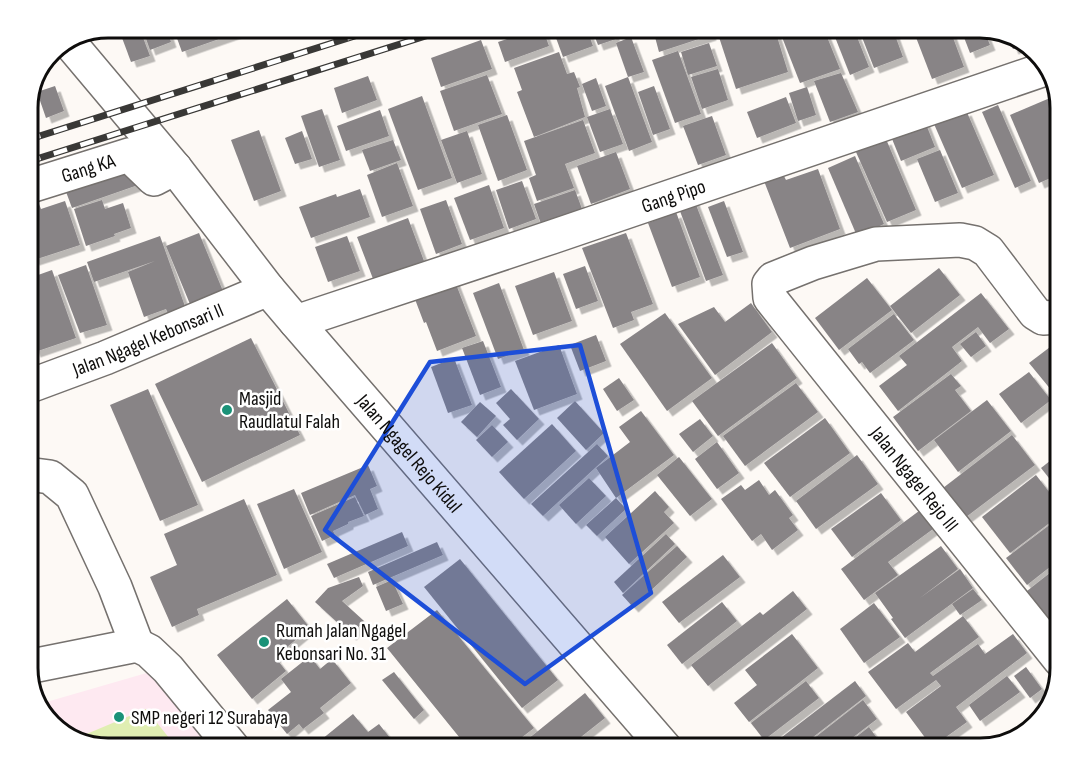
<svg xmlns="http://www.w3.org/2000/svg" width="1087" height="775" viewBox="0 0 1087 775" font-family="'Sofia Sans Condensed',sans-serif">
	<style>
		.education { fill: #fee9f1 }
		.green { fill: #e0eeb2 }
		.building { fill: #888486; filter: url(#shadow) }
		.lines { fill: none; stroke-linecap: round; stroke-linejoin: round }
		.minor-casing { stroke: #75716e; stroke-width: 36 }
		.major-casing { stroke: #75716e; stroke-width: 36 }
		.minor { stroke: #fff; stroke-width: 33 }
		.major { stroke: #fff; stroke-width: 33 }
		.rail-casing { stroke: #393836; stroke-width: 7 }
		.rail { stroke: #fff; stroke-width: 4.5; stroke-dasharray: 14; stroke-linecap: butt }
		.marked { fill: #1d4ed8; fill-opacity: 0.2; stroke: #1d4ed8; stroke-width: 4.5; stroke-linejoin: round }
		.poi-dot { fill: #1a9278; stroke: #fff; stroke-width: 2 }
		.labels { text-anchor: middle; stroke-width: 5; stroke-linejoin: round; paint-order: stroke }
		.street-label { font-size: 20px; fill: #0e0d0c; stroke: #fff }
		.poi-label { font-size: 20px; fill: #0e0d0c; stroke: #fff; text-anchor: start }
		.rim { fill: none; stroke: #0e0d0c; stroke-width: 3 }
	</style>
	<defs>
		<filter id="shadow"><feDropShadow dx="5.5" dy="5.5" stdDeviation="0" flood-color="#0004"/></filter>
	</defs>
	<rect width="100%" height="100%" fill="#fdf9f5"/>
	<path class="education" d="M150 672 212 748H107L59 732 43 703Z"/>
	<path class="green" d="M146 709 177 748H107L77 738Z"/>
	<g class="building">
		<path d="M118 27H139L150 56 131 62Z"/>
		<path d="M142 27H166L171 42 150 50Z"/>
		<path d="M183 27H236L239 32 182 52 174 30Z"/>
		<path d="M542 27 549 46 505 62 498 42Z"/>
		<path d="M552 27H586L593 46 563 57Z"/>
		<path d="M591 27H611L616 39 598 45Z"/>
		<path d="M688 27H709L711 35 659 52 655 37Z"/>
		<path d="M731 27H774L788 72 736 89 717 31Z"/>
		<path d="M778 27H823L840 69 800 83Z"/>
		<path d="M831 27H853L869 67 850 75Z"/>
		<path d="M858 27H892L903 57 874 68Z"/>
		<path d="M912 27H949L964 67 932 79Z"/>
		<path d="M960 27 983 28 990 45 970 53Z"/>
		<path d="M631 37 644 72 628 77 616 43Z"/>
		<path d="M1008 37 1023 42 1028 43 1013 49Z"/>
		<path d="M481 40 492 69 441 87 431 58Z"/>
		<path d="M709 43 717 66 688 75 681 52Z"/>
		<path d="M678 51 701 114 675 123 652 60Z"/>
		<path d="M559 52 567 74 574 72 580 87 577 88 585 117 534 137 517 92 522 90 514 68Z"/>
		<path d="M718 69 728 100 702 109 691 77Z"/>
		<path d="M841 73 858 112 830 122 814 81Z"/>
		<path d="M487 75 502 114 454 131 440 91Z"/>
		<path d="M368 76 377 100 342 113 334 88Z"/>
		<path d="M628 77 652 142 629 151 605 86Z"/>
		<path d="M596 78 606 106 592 111 582 84Z"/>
		<path d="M55 86 64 111 46 118 37 92Z"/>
		<path d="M654 86 670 129 653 135 638 92Z"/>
		<path d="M807 87 816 115 798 121 789 93Z"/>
		<path d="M1057 95 1060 107V174L1039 183 1010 115Z"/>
		<path d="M422 96 452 178 418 190 388 109Z"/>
		<path d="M786 97 796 123 757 138 747 112Z"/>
		<path d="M998 105 1031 181 1015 188 982 112Z"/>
		<path d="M322 109 340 160 319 167 301 116Z"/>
		<path d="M610 109 623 144 600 152 587 117Z"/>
		<path d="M380 110 389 136 346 151 337 126Z"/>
		<path d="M966 110 994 175 962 188 934 124Z"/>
		<path d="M507 115 527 170 498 181 478 125Z"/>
		<path d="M712 116 726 155 698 165 683 126Z"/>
		<path d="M924 119 935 147 901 161 890 134Z"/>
		<path d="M583 120 595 153 565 164 574 188 537 201 529 178 536 175 524 141Z"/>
		<path d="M259 130 281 191 254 201 231 140Z"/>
		<path d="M302 131 312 159 295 164 285 138Z"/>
		<path d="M467 131 482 174 457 183 441 140Z"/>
		<path d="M886 139 916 210 887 222 856 152Z"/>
		<path d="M393 140 401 160 370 171 362 150Z"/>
		<path d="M940 150 958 193 935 202 917 159Z"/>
		<path d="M616 152 630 189 591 204 577 166Z"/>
		<path d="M855 156 884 224 857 236 828 168Z"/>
		<path d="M397 163 413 206 382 217 367 175Z"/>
		<path d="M131 167 138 185 72 208 65 189Z"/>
		<path d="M818 169 840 229 790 248 764 181 783 174 786 180Z"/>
		<path d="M522 181 536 219 509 229 496 190Z"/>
		<path d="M489 185 504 228 470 240 454 198Z"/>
		<path d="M360 189 370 217 311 238 299 207 336 194 337 197Z"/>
		<path d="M575 190 582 209 541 224 534 204Z"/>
		<path d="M693 197 723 275 706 281 677 203Z"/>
		<path d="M102 200 105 209 123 203 131 228 114 234 115 236 86 246 74 209Z"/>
		<path d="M446 200 462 244 436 254 420 209Z"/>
		<path d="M65 201 80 245 34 260 27 242V208L39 204 41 209Z"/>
		<path d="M724 201 743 252 727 257 708 207Z"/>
		<path d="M676 212 700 277 672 287 648 223Z"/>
		<path d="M408 218 424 261 387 274 389 279 375 284 357 237Z"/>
		<path d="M199 233 225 296 192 309 166 246Z"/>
		<path d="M626 233 653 304 631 312 634 320 613 328 582 248Z"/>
		<path d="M160 236 187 312 170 318 166 309 144 317 128 272 155 261 94 282 87 262Z"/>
		<path d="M347 236 360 271 328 282 315 247Z"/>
		<path d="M86 265 107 325 80 333 58 275Z"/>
		<path d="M585 266 598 301 576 309 563 274Z"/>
		<path d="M939 268 960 295 911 333 890 306Z"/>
		<path d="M52 270 76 338 35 352 27 329V279Z"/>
		<path d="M554 272 572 321 533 335 515 286Z"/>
		<path d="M867 278 892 310 839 350 815 318Z"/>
		<path d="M454 279 476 336 437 351 426 322 424 323 413 294Z"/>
		<path d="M499 283 524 350 498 359 473 293Z"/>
		<path d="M981 293 1009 329 990 343 978 327 952 347 962 361 898 411 879 386 907 365 899 356Z"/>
		<path d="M751 303 772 332 715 375 678 324 714 307 725 322Z"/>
		<path d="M665 313 712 378 667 411 620 344Z"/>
		<path d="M894 314 914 340 870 373 862 362 859 364 848 349Z"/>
		<path d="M976 332 986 346 971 357 960 344Z"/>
		<path d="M596 335 606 361 580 371 570 345Z"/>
		<path d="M251 338 300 435 202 482 155 384Z"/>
		<path d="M483 341 501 387 480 395 462 348Z"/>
		<path d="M1058 341 1060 343V385L1052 391 1029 363Z"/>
		<path d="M772 343 797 378 718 436 692 401Z"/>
		<path d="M559 345 577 394 534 410 515 361Z"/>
		<path d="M454 358 472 405 448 413 431 367Z"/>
		<path d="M1029 372 1051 400 1021 423 999 394Z"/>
		<path d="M951 374 961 386 955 390 971 411 918 451 893 417Z"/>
		<path d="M619 378 634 400 617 411 603 389Z"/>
		<path d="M796 383 818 412 745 466 723 436Z"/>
		<path d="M148 389 198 505 160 521 110 405Z"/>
		<path d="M511 389 539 419 517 440 503 425 510 419 496 403Z"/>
		<path d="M987 400 1011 431 958 472 934 440Z"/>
		<path d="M575 401 604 433 586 450 557 418Z"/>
		<path d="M480 402 496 416 477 437 461 422Z"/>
		<path d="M641 411 674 455 616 498 596 468 630 442 619 427Z"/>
		<path d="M825 418 850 453 790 497 764 463Z"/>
		<path d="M700 419 713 436 693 452 679 434Z"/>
		<path d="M552 424 576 451 524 499 499 472Z"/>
		<path d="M492 425 508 442 492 457 476 440Z"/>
		<path d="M1012 435 1035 465 966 517 943 488Z"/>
		<path d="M717 442 739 473 717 489 695 459Z"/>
		<path d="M597 444 608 456 543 516 531 504Z"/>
		<path d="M1060 453V492L1041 468Z"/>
		<path d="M857 455 878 484 816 529 796 501Z"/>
		<path d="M679 457 712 499 690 516 657 475Z"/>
		<path d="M368 465 377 486 370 489 378 509 365 515 355 495 310 515 301 493Z"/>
		<path d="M1036 475 1060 506V515L1010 553 982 517Z"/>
		<path d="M589 478 606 496 576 524 559 505Z"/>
		<path d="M759 480 769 495 775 490 793 515 789 518 798 530 772 550 761 534 752 541 721 499 741 485 745 490Z"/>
		<path d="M294 489 322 552 284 569 257 504Z"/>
		<path d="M655 491 669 507 664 512 674 523 629 564 605 537Z"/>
		<path d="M881 493 901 520 852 557 831 529Z"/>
		<path d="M355 497 364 516 348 522V524L333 531 335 535 322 541 311 516Z"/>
		<path d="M616 498 626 509 597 536 586 525Z"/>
		<path d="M244 499 277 575 197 609 199 615 172 627 150 577 177 565 164 534Z"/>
		<path d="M919 511 933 529 888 562 898 575 864 600 841 569Z"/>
		<path d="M1060 517V559L1027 585 1006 558Z"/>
		<path d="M402 532 408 546 334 578 327 564Z"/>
		<path d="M666 534 675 544 623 593 614 582Z"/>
		<path d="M437 542 443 555 373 585 368 572Z"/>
		<path d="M677 546 687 557 633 607 622 595Z"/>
		<path d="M941 546 958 569 920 598 960 569 973 588 905 638 891 619 893 618 875 593Z"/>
		<path d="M723 555 740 577 679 623 662 602Z"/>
		<path d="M460 559 558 680 522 708 424 587Z"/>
		<path d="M1060 565V622L1054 626 1027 591Z"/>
		<path d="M359 577 363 586 342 601 364 621 351 635 315 602 328 588Z"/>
		<path d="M392 580 403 604 386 611 376 587Z"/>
		<path d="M973 589 982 600 960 615 952 604Z"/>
		<path d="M793 591 807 609 708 686 691 665 760 612 763 615Z"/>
		<path d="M287 599 310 628 275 657 286 671 252 699 217 655Z"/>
		<path d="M722 602 737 621 682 664 667 645Z"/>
		<path d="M874 603 900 637 864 663 840 629Z"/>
		<path d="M437 610 534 728 521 738 523 740 512 748H468L387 648Z"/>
		<path d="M963 616 979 637 930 673 933 676 978 644 985 654 1013 634 1027 653 956 707 967 722 932 747 906 712 941 686 936 680 896 709 868 672 908 643 915 652Z"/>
		<path d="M792 634 818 668 749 722 734 703 757 685 745 670Z"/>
		<path d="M310 656 320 669 332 659 351 683 320 708 324 713 303 729 299 724 287 734 268 710 291 692 281 679Z"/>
		<path d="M1026 667 1042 689 1030 698 1014 676Z"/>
		<path d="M394 672 424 710 414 719 382 680Z"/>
		<path d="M1007 676 1020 692 980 721 969 705Z"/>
		<path d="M806 681 819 698 764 740 751 723Z"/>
		<path d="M855 681 866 696 799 748H791L782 737Z"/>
		<path d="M585 693 605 718 567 748H517Z"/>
		<path d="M1050 699 1044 716 1042 717 1036 709Z"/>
		<path d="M863 700 877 719 839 748H812L808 743Z"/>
		<path d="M353 714 368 732 379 724 398 748H311Z"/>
		<path d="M869 727 884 748H842Z"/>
	</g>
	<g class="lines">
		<defs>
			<g id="minor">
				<path id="s1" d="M27 187 129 155 154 179 175 168"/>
				<path id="s2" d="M1060 317 1043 318 1035 313 988 251 975 243 960 240 876 244 813 263 773 279 769 284 770 298 1060 660"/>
				<path id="s3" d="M296 322 552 237 1048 68"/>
				<path id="s4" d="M27 387 105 358 268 289"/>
				<path d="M27 474 50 477 72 495 115 587 137 645"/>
				<path d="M27 667 137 645 149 651 168 669 233 748"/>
			</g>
			<g id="major">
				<path id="s5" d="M69 42 175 168 268 289 296 322 665 748"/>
			</g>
		</defs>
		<use href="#minor" class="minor-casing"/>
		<use href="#major" class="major-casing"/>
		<use href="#minor" class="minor"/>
		<use href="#major" class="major"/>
		<defs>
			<g id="rail">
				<path d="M27 140 383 27"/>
				<path d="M27 162 454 27"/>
			</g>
		</defs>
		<use href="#rail" class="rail-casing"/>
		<use href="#rail" class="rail"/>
	</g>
	<path class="marked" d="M580 345 651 593 525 684 325 530 430 362Z"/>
	<g class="poi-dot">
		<circle cx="227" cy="410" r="6"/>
		<circle cx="264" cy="642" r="6"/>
		<circle cx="119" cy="717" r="6"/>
	</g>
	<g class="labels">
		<g class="street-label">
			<text dy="7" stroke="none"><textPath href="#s1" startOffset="64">Gang KA</textPath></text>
			<text dy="7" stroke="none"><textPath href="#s3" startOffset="398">Gang Pipo</textPath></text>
			<text dy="7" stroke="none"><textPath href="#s4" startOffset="130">Jalan Ngagel Kebonsari II</textPath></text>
			<text dy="7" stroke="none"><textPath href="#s5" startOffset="534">Jalan Ngagel Rejo Kidul</textPath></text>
			<text dy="7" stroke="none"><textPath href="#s2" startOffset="580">Jalan Ngagel Rejo III</textPath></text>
		</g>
		<g class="poi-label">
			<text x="239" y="405">Masjid<tspan x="239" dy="23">Raudlatul Falah</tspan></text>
			<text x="276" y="637">Rumah Jalan Ngagel<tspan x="276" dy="23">Kebonsari No. 31</tspan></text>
			<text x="131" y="724">SMP negeri 12 Surabaya</text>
		</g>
	</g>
	<path d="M0 0H1087V775H0ZM108 38H980A70 70 0 0 1 1050 108V668A70 70 0 0 1 980 738H108A70 70 0 0 1 38 668V108A70 70 0 0 1 108 38Z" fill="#fff" fill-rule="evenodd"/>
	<path class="rim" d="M108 38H980A70 70 0 0 1 1050 108V668A70 70 0 0 1 980 738H108A70 70 0 0 1 38 668V108A70 70 0 0 1 108 38Z"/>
</svg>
